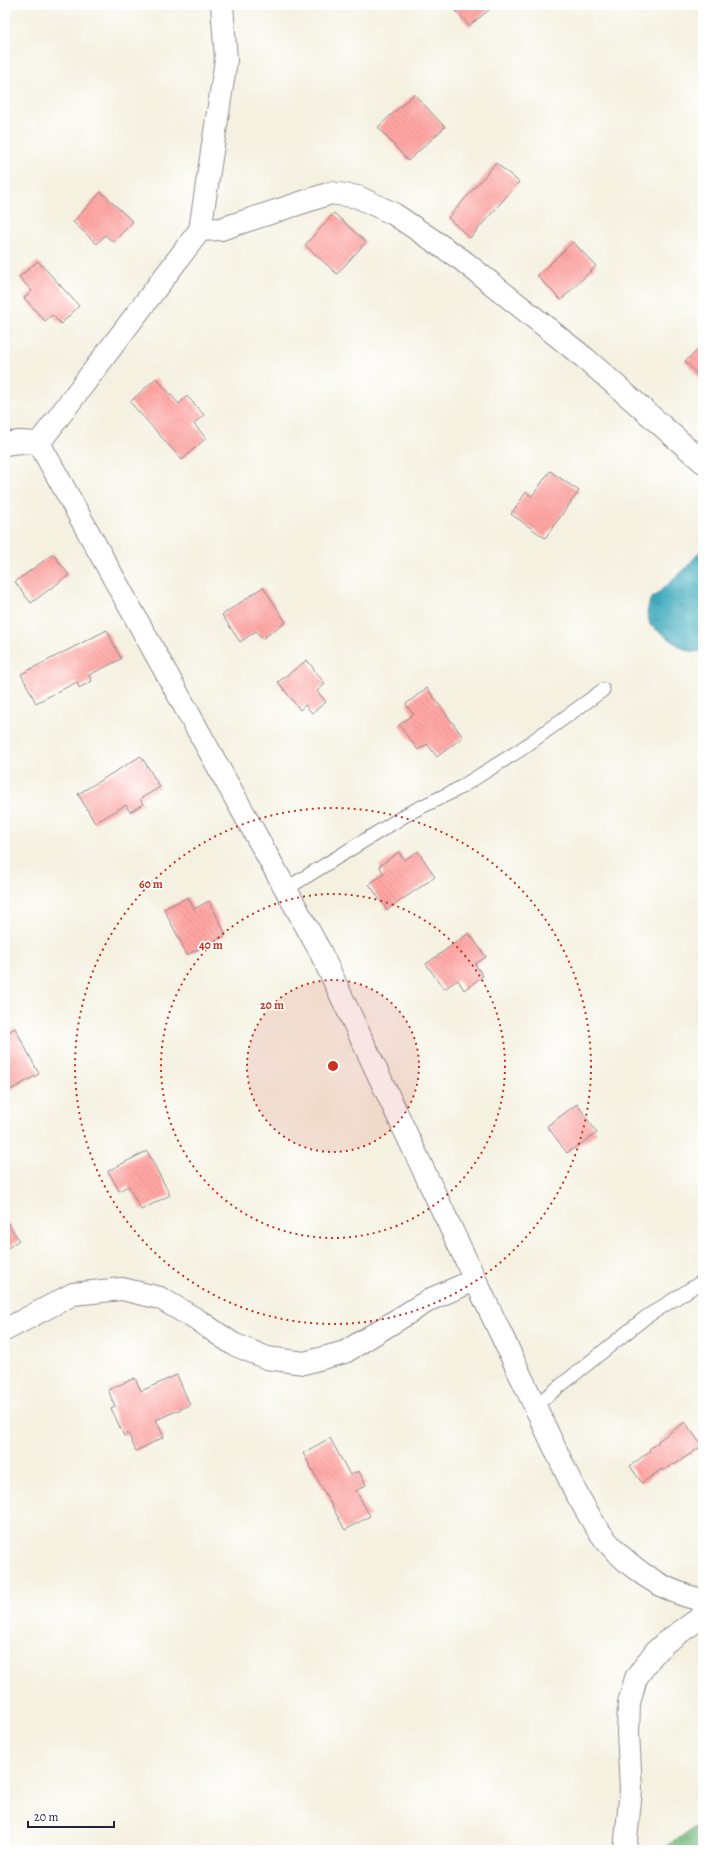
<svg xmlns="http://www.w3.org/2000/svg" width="708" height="1855" viewBox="0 0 708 1855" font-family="Alegreya,serif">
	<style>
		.forest { fill: url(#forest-crowns); stroke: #4c6e5c }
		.water { fill: url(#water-ripples); stroke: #2e667b }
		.building { fill: url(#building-back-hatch) }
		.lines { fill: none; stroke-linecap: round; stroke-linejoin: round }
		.lane-casing { stroke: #8c8a8e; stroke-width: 15 }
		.street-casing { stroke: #8c8a8e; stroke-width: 24 }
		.lane { stroke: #fff; stroke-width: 13 }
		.street { stroke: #fff; stroke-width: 22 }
		.ring { fill: none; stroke: #c8321e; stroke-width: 2; stroke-dasharray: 2 4 }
		.centre { fill: #c8321e; stroke: #fff; stroke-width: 2 }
		.ring-label { font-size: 12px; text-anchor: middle; font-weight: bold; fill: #c8321e; stroke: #fff; stroke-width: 3.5; stroke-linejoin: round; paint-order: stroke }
	</style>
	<defs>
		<pattern id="forest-crowns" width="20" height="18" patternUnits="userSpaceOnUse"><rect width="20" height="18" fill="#75ba7e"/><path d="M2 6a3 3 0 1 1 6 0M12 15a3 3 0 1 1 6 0" fill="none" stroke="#609768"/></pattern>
		<pattern id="water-ripples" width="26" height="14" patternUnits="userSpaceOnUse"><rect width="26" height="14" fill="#3ba9bb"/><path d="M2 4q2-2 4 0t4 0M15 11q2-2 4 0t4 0" fill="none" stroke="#318999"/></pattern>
		<pattern id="building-back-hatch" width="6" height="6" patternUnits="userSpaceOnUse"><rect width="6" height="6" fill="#ffa5a2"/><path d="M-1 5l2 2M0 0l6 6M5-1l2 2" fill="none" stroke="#da8e8c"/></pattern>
	</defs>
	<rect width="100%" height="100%" fill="#fff"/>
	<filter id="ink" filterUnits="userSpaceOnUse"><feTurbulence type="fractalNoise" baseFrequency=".025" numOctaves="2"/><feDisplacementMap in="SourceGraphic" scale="8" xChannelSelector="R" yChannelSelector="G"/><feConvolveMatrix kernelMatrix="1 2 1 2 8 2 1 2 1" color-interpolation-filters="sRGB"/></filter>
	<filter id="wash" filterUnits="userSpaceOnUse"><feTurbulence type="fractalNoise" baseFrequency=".012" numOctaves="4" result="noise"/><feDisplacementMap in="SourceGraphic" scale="16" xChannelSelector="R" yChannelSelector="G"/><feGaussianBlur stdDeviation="0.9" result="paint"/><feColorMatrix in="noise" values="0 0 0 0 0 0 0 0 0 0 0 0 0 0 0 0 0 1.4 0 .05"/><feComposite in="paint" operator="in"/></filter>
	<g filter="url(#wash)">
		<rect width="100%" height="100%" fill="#f5f1e1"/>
		<path class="forest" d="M703 1822V1850H660Z"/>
		<path class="water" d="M703 548V651L693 652 682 648 650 625 647 613 650 600 684 570Z"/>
		<g id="blocks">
			<g class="building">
				<path d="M451 5H495L469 26Z"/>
				<path d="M414 94 445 127 408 161 378 127Z"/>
				<path d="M496 163 519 182 470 238 448 218Z"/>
				<path d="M101 192 133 222 113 242 105 235 97 244 73 222Z"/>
				<path d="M334 213 366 242 337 274 305 245Z"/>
				<path d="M573 242 596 266 561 300 537 276Z"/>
				<path d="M38 261 79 306 61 324 52 315 45 321 24 298 32 291 19 277Z"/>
				<path d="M703 346V382L685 361Z"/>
				<path d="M156 378 179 404 187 396 204 415 194 424 206 438 182 460 130 402Z"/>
				<path d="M550 471 579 491 545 538 511 514 526 492 532 496Z"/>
				<path d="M53 554 69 575 31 603 15 582Z"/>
				<path d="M263 587 286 622 262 639 256 631 240 642 222 615Z"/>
				<path d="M107 630 121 659 89 675 92 681 79 688 77 682 36 703 21 674Z"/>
				<path d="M307 660 325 684 317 691 326 702 312 713 305 705 300 710 278 682Z"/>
				<path d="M427 688 463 737 437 757 427 744 418 750 399 725 413 714 406 704Z"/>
				<path d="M141 756 160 787 140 799 143 804 130 812 126 805 95 823 78 794Z"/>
				<path d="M418 851 435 877 387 910 369 884 384 874 379 866 399 852 404 860Z"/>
				<path d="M188 897 194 909 209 901 226 935 187 955 164 909Z"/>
				<path d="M469 933 486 957 475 964 483 976 464 990 458 980 444 989 426 964Z"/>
				<path d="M15 1028 39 1074 5 1093V1034Z"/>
				<path d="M577 1104 597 1133 567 1153 547 1126Z"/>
				<path d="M147 1151 170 1195 141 1210 128 1186 119 1191 108 1171Z"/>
				<path d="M5 1219 19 1240 5 1250Z"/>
				<path d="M177 1375 190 1405 156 1420 164 1437 136 1451 128 1433 124 1436 111 1408 115 1406 108 1390 135 1378 141 1391Z"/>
				<path d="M685 1422 702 1446 674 1465 673 1464 663 1471 662 1469 642 1483 630 1466 650 1451 649 1449 659 1442 658 1441Z"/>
				<path d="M330 1438 350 1475 359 1471 366 1485 356 1491 370 1516 345 1530 303 1453Z"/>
			</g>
		</g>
	</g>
	<g filter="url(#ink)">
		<use href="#blocks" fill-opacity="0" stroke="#8c8a8e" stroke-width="1"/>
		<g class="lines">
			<defs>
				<g id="lane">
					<path d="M286 889 409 813 458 789 520 750 603 690"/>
					<path d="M535 1406 646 1317 703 1281"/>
				</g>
				<g id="street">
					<path d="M222 5 226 60 200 230 39 443 320 951 576 1493C583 1504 589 1516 596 1527 620 1563 661 1592 703 1600"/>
					<path d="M200 230 221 229 331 193 358 197 394 214 462 260 586 359 703 462"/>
					<path d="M5 444 19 442 39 443"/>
					<path d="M5 1330 73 1294 122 1289 160 1298 199 1321 233 1344 267 1358 304 1363 345 1352 431 1299 475 1280"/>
					<path d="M625 1850 631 1790 628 1732 629 1703 636 1678 655 1652 666 1642 703 1616"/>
				</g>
			</defs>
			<use href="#lane" class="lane-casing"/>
			<use href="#street" class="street-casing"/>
			<use href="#lane" class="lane"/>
			<use href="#street" class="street"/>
		</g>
	</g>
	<circle cx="333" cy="1066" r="86" fill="#c8321e" fill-opacity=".12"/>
	<g class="ring">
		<circle cx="333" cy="1066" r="86"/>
		<circle cx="333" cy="1066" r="172"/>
		<circle cx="333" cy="1066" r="258"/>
	</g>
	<circle cx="333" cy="1066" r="6" class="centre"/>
	<g class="ring-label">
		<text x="151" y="888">60 m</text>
		<text x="211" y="949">40 m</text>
		<text x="272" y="1009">20 m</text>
	</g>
	<rect width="708" height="1855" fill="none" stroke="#fff" stroke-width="20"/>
	<path d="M28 1821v6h86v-6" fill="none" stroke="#22223b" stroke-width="2"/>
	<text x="34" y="1821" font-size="12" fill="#22223b" stroke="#ffffff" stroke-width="3" paint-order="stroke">20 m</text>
</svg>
